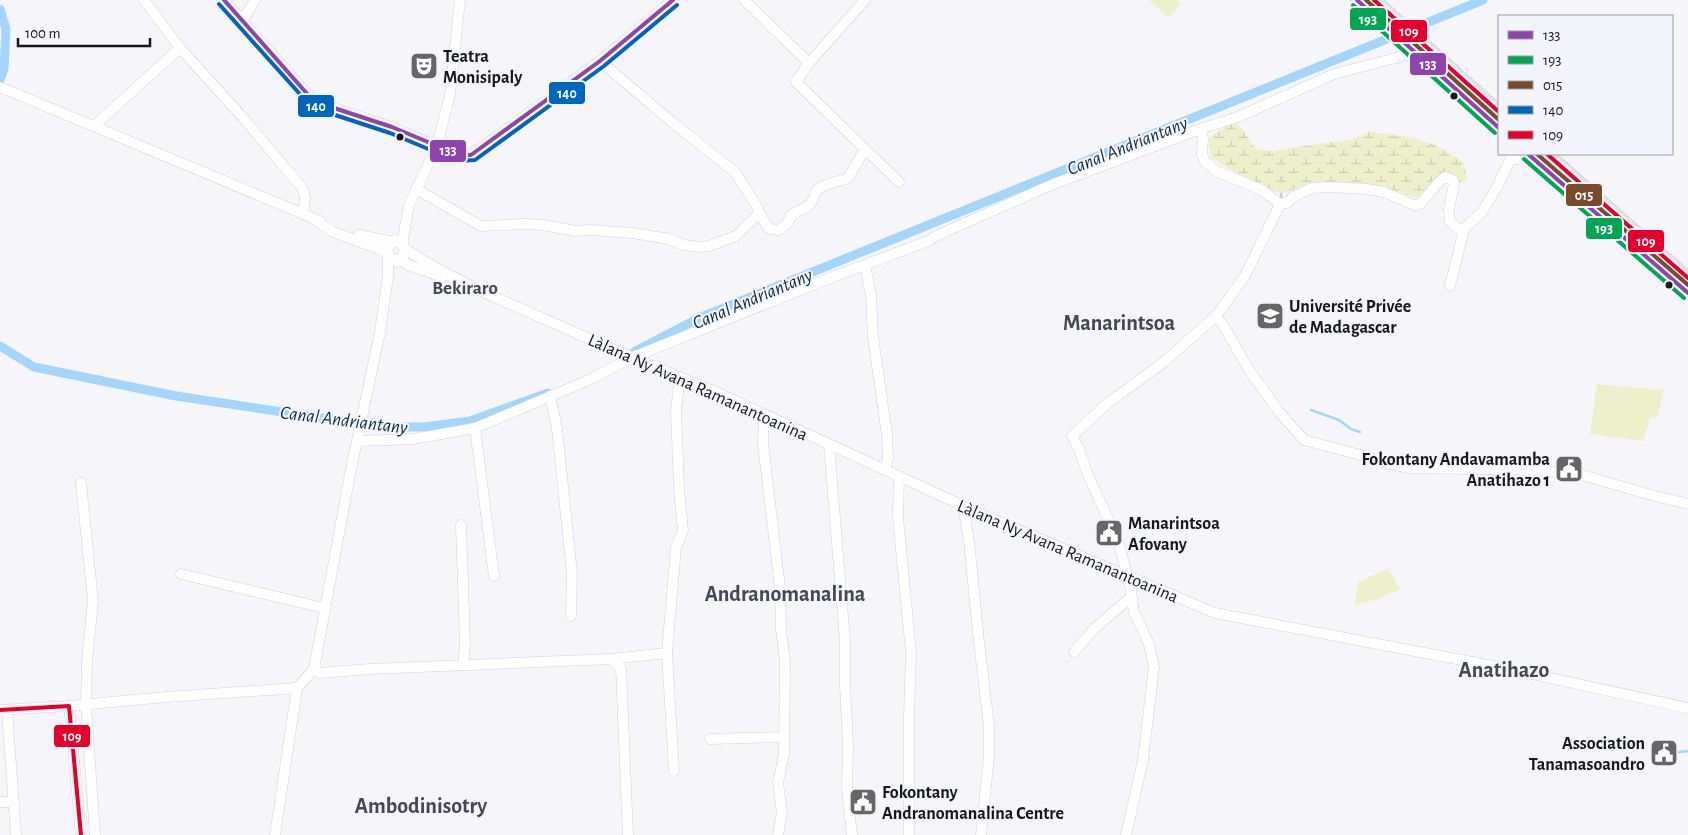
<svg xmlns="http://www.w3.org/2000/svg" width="1688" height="835" viewBox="0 0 1688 835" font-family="'Alegreya Sans',sans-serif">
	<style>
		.wetland { fill: url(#wetland-marsh) }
		.park { fill: #eef0cb }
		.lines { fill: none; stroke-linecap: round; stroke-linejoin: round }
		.stream { stroke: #a3d6fa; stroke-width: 2.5 }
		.canal { stroke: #a3d6fa; stroke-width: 9 }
		.minor-casing { stroke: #d2d2d5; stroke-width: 11 }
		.major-casing { stroke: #d2d2d4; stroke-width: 14 }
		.minor { stroke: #fefefe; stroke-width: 10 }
		.major { stroke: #dde9e7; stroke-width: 12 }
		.bus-1-casing { stroke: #f4f4fc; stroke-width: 8 }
		.bus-2-casing { stroke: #f4f4fc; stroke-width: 8 }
		.bus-3-casing { stroke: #f4f4fc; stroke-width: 8 }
		.bus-4-casing { stroke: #f4f4fc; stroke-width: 8 }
		.bus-5-casing { stroke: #f4f4fc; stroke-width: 8 }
		.bus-1 { stroke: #8e44ad; stroke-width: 4 }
		.bus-2 { stroke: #00a651; stroke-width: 4 }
		.bus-3 { stroke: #7a4b2a; stroke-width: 4 }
		.bus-4 { stroke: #0065bd; stroke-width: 4 }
		.bus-5 { stroke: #e4002b; stroke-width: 4 }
		.bus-dot { fill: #18181b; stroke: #f4f4fc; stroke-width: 2 }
		.labels { text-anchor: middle; stroke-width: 4; stroke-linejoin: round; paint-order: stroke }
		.poi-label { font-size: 18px; font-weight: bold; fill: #18181b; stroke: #f4f4fc; text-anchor: start }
		.street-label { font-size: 18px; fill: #18181b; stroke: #f4f4fc }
		.water-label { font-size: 19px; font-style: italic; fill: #0c2c40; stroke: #f4f4fc }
		.neighbourhood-label { font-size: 19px; font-weight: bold; fill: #47474e; stroke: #f4f4fc }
		.district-label { font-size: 22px; font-weight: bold; fill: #47474e; stroke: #f4f4fc }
		.line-badge { stroke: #f4f4fc; stroke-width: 2 }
		.badge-label { font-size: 14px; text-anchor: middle; font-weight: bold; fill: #fff }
	</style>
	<defs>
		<pattern id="wetland-marsh" width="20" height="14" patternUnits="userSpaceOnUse" patternTransform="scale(1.25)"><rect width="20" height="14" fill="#eef0cb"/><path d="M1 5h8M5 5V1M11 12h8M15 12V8" fill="none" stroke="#cbcdae"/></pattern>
	</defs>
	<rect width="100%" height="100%" fill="#f6f6fa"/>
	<path class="wetland" d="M1237 123 1256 149 1270 151 1353 139 1370 131 1413 138 1435 145 1464 162 1467 180 1459 183 1447 176 1419 199 1382 186 1327 182 1309 184 1281 194 1234 172 1211 158 1209 138 1228 125Z"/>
	<g class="park">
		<path d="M1149 0H1177L1181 4 1168 18Z"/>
		<path d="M1597 384 1664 390 1658 416 1650 418 1643 441 1590 434Z"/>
		<path d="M1388 569 1400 589 1381 598 1355 605 1358 582Z"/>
	</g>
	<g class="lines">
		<g class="stream">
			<path d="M1281 194 1282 202"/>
			<path d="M1311 410 1339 420 1351 429 1360 432"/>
			<path d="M1663 754 1688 751"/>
		</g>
		<g class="canal">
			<path d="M0 9 6 29 4 69 0 80"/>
			<path d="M0 346 34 367 176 396 383 427H424L470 421 548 393"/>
			<path d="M634 352 699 318 1483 0"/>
		</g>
		<defs>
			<g id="minor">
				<path d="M144 0 180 48"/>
				<path d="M224 0 310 97 331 107 392 127 459 155H471L600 61 673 0"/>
				<path d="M460 0 450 95 437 146 409 205 403 238 404 255 400 260 391 259 387 251C388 245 392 241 399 242L405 249 434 267 481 291 610 348 716 392 981 514 1215 613 1509 669 1688 708"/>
				<path d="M744 0 809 63"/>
				<path d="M865 0 809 63 796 82 899 182"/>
				<path d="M243 20 255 0"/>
				<path d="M0 87 320 221"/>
				<path d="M94 126 180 48 245 120 303 189 305 198 303 214"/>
				<path d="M1200 129 1203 139 1202 154 1205 162 1218 172 1262 190 1280 204"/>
				<path d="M416 189 481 226 525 224 543 225 575 231 591 230 633 233 669 239 684 245 700 247 709 246 736 236 759 213 758 208 735 172 672 122 600 61"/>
				<path d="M1280 204 1287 203 1293 197 1312 188 1329 187 1366 189 1384 192 1414 205 1420 204 1438 183 1445 177 1453 180 1454 183 1449 210 1450 222 1459 229H1464"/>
				<path d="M759 213 769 229 779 230 788 223 791 215C806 206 811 209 816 191L823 186 848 178 865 149"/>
				<path d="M359 235 393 242 395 240"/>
				<path d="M397 262 400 260 408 265 443 277"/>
				<path d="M865 265 871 296 873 337 887 435 888 458 885 470"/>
				<path d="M1450 286 1464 229 1482 212 1497 187 1510 160 1530 156"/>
				<path d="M1215 317 1222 323 1249 370 1280 413 1304 440 1379 460 1390 464 1410 468 1539 470 1582 475 1651 495 1688 504"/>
				<path d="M550 396 557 428 572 574 571 616"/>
				<path d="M764 415 763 443 780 588 781 629 785 662 784 754 778 783 782 812 778 835"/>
				<path d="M475 428 494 576"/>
				<path d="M358 441 413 439 475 428 589 380 633 357 830 278 928 241 938 235 1051 185 1200 129 1238 117 1334 74 1415 53"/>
				<path d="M829 445 845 641V685L848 746 847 789 852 835"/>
				<path d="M899 476 898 518 911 653 909 716V835"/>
				<path d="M81 483 93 601 87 661 86 705 95 835"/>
				<path d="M963 506 969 541 979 642 989 726V756L981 835"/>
				<path d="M461 525 465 645 463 665"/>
				<path d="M181 574 324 608"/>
				<path d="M1074 652 1094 629 1131 597"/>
				<path d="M611 659 667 653"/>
				<path d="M314 669 320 673 370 669 611 659 621 668 628 835"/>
				<path d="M69 706 81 835"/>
				<path d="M0 710 69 706 166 697 297 688"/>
				<path d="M7 710 16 835"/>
				<path d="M710 739 784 737"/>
				<path d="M674 771 667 653 676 547 683 530 679 489 676 410 680 377"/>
				<path d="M0 802H14"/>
				<path d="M275 835 297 688 314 669 350 474 380 332 388 276V254L377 248 333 232 314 219"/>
				<path d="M1126 835 1143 760 1154 667 1149 644 1134 612 1129 578 1127 574 1118 541 1088 475 1079 449 1072 436 1108 403 1164 362 1217 315 1245 276 1280 204"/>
			</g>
			<g id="major">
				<path d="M1357 0 1499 128"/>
				<path d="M1374 0 1499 112"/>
				<path d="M1528 154 1688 293"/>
				<path d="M1547 154 1688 278"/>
			</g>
		</defs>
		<use href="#minor" class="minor-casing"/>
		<use href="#major" class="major-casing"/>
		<use href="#minor" class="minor"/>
		<use href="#major" class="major"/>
		<defs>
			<g id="bus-1">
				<path d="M224 0 310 97 331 107 392 127 459 155H471L600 61 673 0"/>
				<path d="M1357 0 1499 128"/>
				<path d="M1528 154 1688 293"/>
			</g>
			<g id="bus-2">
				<path d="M1353 5 1495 133"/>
				<path d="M1524 159 1684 298"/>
			</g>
			<g id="bus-3">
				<path d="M1366 0 1499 120"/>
				<path d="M1537 154 1688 285"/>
			</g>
			<path id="bus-4" d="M219 4 307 102 329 113 390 133 457 161 475 160 604 66 677 5"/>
			<g id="bus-5">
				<path d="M1374 0 1499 112"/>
				<path d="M1547 154 1688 278"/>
				<path d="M0 710 69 706 81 835"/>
			</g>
		</defs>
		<use href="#bus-1" class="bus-1-casing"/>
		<use href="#bus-2" class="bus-2-casing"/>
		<use href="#bus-3" class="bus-3-casing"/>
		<use href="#bus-4" class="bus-4-casing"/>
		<use href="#bus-5" class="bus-5-casing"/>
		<use href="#bus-1" class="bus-1"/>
		<use href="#bus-2" class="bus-2"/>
		<use href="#bus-3" class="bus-3"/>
		<use href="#bus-4" class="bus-4"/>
		<use href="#bus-5" class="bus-5"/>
	</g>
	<defs>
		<symbol id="theatre-square" viewBox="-11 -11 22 22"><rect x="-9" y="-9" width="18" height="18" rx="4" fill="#666669" stroke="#f4f4fc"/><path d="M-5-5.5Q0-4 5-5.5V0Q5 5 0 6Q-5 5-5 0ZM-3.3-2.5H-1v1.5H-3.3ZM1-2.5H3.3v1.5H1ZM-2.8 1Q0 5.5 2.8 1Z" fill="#fff"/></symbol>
		<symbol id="university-square" viewBox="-11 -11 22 22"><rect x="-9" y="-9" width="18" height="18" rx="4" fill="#666669" stroke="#f4f4fc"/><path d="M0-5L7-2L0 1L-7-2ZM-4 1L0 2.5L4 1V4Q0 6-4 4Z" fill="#fff"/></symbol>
		<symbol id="civic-square" viewBox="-11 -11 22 22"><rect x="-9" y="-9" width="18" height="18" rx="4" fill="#666669" stroke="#f4f4fc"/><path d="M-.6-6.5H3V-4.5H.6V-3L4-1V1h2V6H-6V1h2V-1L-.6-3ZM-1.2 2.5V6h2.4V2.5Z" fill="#fff"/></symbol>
	</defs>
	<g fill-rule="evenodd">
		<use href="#theatre-square" x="408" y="50" width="32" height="32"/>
		<use href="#university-square" x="1254" y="300" width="32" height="32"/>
		<use href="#civic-square" x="1553" y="453" width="32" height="32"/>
		<use href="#civic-square" x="1093" y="517" width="32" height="32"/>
		<use href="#civic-square" x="1648" y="737" width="32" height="32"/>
		<use href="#civic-square" x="847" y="786" width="32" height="32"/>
	</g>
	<g class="bus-dot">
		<circle cx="1454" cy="96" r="4.5"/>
		<circle cx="400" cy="137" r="4.5"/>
		<circle cx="1669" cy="285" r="4.5"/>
	</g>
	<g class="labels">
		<g class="poi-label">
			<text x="443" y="62">Teatra<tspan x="443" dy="21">Monisipaly</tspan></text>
			<text x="1289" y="312">Université Privée<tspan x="1289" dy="21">de Madagascar</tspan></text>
			<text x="1550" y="465" text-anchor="end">Fokontany Andavamamba<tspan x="1550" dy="21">Anatihazo 1</tspan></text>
			<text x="1128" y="529">Manarintsoa<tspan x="1128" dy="21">Afovany</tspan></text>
			<text x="1645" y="749" text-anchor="end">Association<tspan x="1645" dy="21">Tanamasoandro</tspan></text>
			<text x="882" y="798">Fokontany<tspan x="882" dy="21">Andranomanalina Centre</tspan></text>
		</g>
		<g class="street-label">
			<text transform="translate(698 387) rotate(24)" y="6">Làlana Ny Avana Ramanantoanina</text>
			<text transform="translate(1068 551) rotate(23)" y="6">Làlana Ny Avana Ramanantoanina</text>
		</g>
		<g class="water-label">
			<text transform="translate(1127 145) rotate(-22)" y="7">Canal Andriantany</text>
			<text transform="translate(752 298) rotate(-23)" y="7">Canal Andriantany</text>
			<text transform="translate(344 419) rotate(7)" y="7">Canal Andriantany</text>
		</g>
		<g class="neighbourhood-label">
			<text x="465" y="294">Bekiraro</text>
		</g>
		<g class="district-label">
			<text x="1119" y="330">Manarintsoa</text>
			<text x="785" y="601">Andranomanalina</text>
			<text x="1504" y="677">Anatihazo</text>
			<text x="421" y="813">Ambodinisotry</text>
		</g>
	</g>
	<g class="line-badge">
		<rect x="1349" y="7" width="38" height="24" rx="5" fill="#00a651"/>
		<rect x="1390" y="19" width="38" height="24" rx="5" fill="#e4002b"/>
		<rect x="1409" y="52" width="38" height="24" rx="5" fill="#8e44ad"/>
		<rect x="548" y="81" width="38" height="24" rx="5" fill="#0065bd"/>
		<rect x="297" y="94" width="38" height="24" rx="5" fill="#0065bd"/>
		<rect x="429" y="139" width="38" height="24" rx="5" fill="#8e44ad"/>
		<rect x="1565" y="183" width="38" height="24" rx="5" fill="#7a4b2a"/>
		<rect x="1585" y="217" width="38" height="23" rx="5" fill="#00a651"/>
		<rect x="1627" y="229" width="38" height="24" rx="5" fill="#e4002b"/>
		<rect x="53" y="724" width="38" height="24" rx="5" fill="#e4002b"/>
	</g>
	<g class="badge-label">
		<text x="1368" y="24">193</text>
		<text x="1409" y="36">109</text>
		<text x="1428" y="69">133</text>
		<text x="567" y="98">140</text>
		<text x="316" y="111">140</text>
		<text x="448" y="155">133</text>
		<text x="1584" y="200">015</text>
		<text x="1604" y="233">193</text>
		<text x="1646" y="246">109</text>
		<text x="72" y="741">109</text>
	</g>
	<rect x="1498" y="15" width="175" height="140" fill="#f4f4fc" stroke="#9c9ca2"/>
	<rect x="1508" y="31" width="25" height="8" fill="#8e44ad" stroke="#9c9ca2"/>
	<text x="1543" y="40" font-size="15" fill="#18181b">133</text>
	<rect x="1508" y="56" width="25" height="8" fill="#00a651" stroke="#9c9ca2"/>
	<text x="1543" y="65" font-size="15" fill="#18181b">193</text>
	<rect x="1508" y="81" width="25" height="8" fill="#7a4b2a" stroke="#9c9ca2"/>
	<text x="1543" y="90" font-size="15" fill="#18181b">015</text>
	<rect x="1508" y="106" width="25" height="8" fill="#0065bd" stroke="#9c9ca2"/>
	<text x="1543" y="115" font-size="15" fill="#18181b">140</text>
	<rect x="1508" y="131" width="25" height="8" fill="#e4002b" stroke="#9c9ca2"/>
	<text x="1543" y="140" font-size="15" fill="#18181b">109</text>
	<path d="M18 38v8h132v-8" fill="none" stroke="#18181b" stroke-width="2.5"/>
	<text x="25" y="38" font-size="15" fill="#18181b" stroke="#f4f4fc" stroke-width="4" paint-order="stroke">100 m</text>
</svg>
